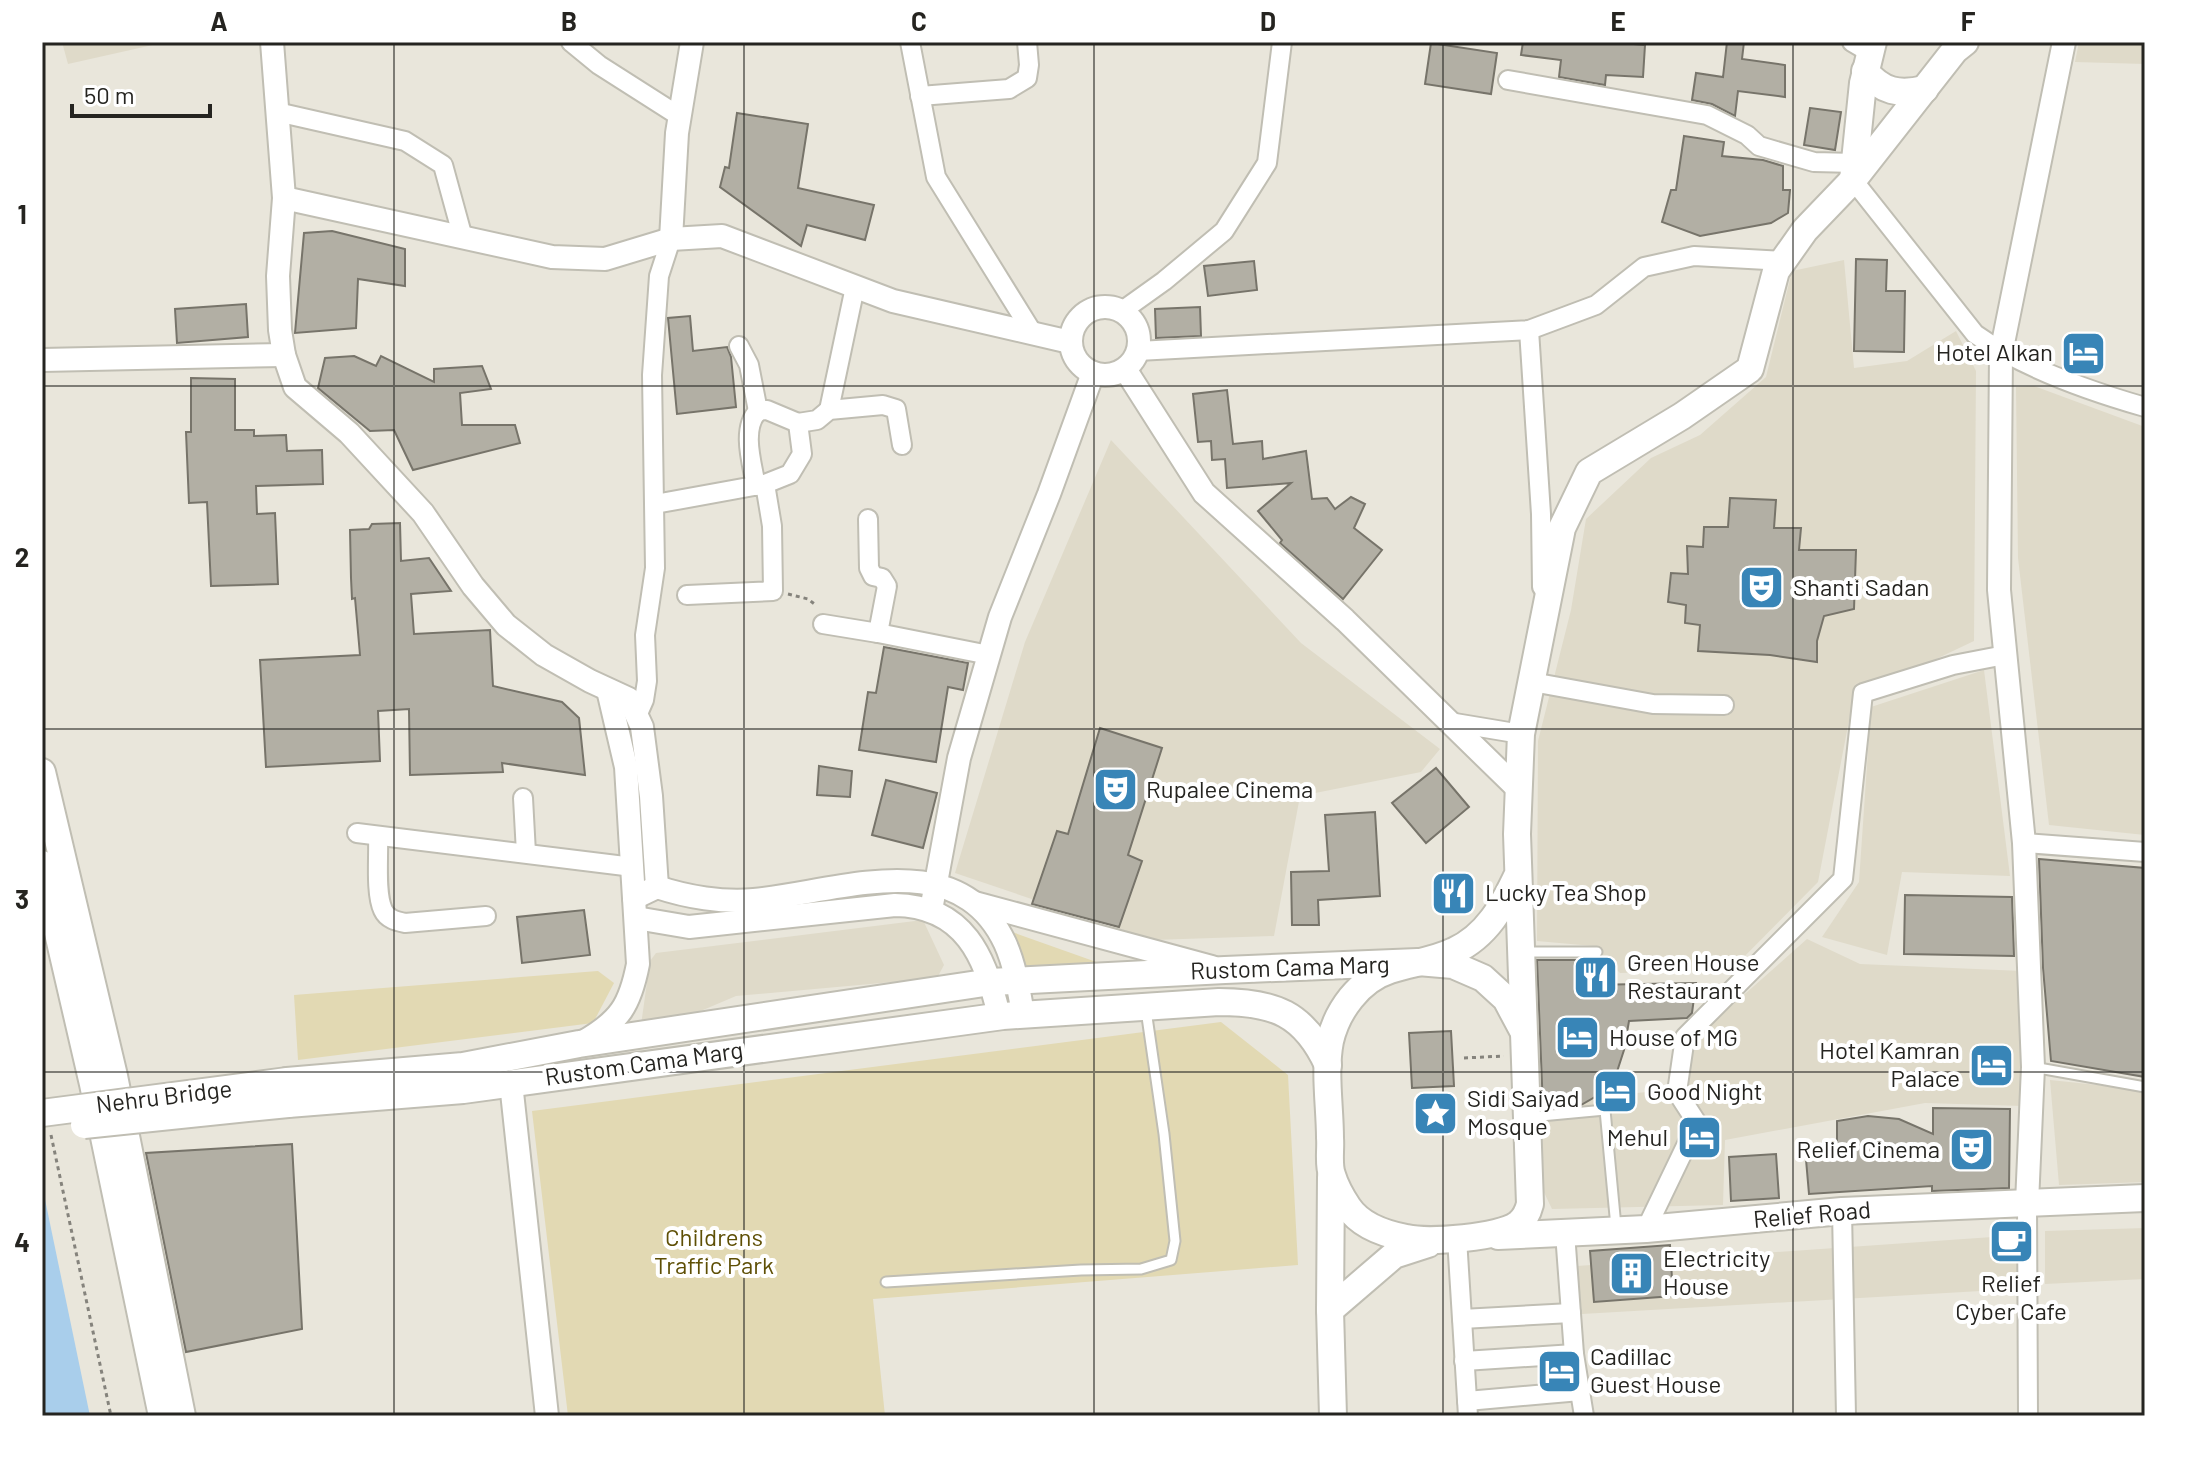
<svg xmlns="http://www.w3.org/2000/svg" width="2187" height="1458" viewBox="0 0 2187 1458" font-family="Barlow,sans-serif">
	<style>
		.built { fill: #dfdac9 }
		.green { fill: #e2d9b3 }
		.water { fill: #a9ceeb }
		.building { fill: #b2afa4; stroke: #77746a; stroke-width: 2 }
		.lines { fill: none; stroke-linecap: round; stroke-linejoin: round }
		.service-casing { stroke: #c0beb3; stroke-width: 13 }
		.minor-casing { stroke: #c0beb3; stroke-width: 22 }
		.tertiary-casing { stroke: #c0beb3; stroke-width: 26 }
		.secondary-casing { stroke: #c0beb3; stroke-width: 30 }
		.path { stroke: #85837c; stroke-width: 3; stroke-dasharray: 4 4; stroke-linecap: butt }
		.service { stroke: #fff; stroke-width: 9 }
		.minor { stroke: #fff; stroke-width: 18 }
		.tertiary { stroke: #fff; stroke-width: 22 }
		.secondary { stroke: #fff; stroke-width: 26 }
		.secondary-bridge-casing { stroke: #c0beb3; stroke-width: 30; stroke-linecap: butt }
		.secondary-bridge { stroke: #fff; stroke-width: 26 }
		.grid { fill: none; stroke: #252420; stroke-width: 2; stroke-opacity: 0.55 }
		.labels { text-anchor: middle; stroke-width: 8; stroke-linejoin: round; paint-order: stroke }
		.poi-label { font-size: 24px; fill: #252420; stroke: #fff; text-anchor: start }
		.street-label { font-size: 24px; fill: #252420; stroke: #fff }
		.park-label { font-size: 24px; fill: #5e4f05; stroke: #fff }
		.neatline { fill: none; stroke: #252420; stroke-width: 3 }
		.grid-label { font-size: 26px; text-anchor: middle; font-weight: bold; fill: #252420 }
	</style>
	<rect width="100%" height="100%" fill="#e9e6db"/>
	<g class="built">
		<path d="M62 42H166L68 64Z"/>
		<path d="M2079 42H2145V64L2075 62Z"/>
		<path d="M1844 260 1854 368 1907 361 1956 331 1976 371 1974 641 1915 669 1856 684 1818 882 1731 970 1620 973 1593 946 1537 941 1538 741 1571 610 1586 519 1651 458 1700 435 1766 377 1792 271Z"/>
		<path d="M2034 386 2145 427V835L2049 825 2018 558 2016 387Z"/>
		<path d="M1111 440 1301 643 1440 749 1421 772 1300 796 1274 936 1153 940 955 873 1025 642Z"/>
		<path d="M1984 670 2010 876 1902 872 1887 955 1822 937 1859 882 1871 707Z"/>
		<path d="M923 920 944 965 937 978 736 996 696 1013 641 1025 650 961 656 953Z"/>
		<path d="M1807 939 1860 964 2022 971 2023 1106 1925 1103 1725 1140 1723 1205 1552 1209 1539 1182 1535 1109 1576 1107 1598 1097 1686 1088 1694 1039Z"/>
		<path d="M2050 1080 2145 1090V1182L2059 1185Z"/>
		<path d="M2145 1228V1279L2045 1284V1231Z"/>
		<path d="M2021 1235 2015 1289 1582 1314 1577 1266Z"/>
	</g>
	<g class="green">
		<path d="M998 927 1102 964 1021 967Z"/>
		<path d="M598 971 614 983 593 1023 298 1060 294 995Z"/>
		<path d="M1221 1022 1288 1075 1298 1265 873 1299 885 1416H568L532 1111Z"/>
	</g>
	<path class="water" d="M42 1185 90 1416H42Z"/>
	<g class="building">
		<path d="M1523 42H1610L1645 45 1643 77 1606 75 1605 85 1559 77 1561 60 1521 55Z"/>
		<path d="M1727 42H1744L1742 59 1785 65V97L1738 91 1735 116 1712 104 1692 100 1696 73 1723 77Z"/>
		<path d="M1431 43 1497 53 1491 94 1425 84Z"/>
		<path d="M1810 108 1841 112 1835 150 1804 145Z"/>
		<path d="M737 113 808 124 798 188 874 205 865 240 807 225 801 246 720 187 725 167 729 168Z"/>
		<path d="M1684 136 1724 142 1722 156 1763 160 1783 166V190H1790L1788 213 1771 223 1700 236 1662 222 1671 190H1676Z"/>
		<path d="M332 231 405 249V286L358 279 356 328 295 333 304 233Z"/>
		<path d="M1856 259 1887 260 1886 291H1905L1904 352 1854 351Z"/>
		<path d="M1254 261 1257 290 1208 296 1204 266Z"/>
		<path d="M246 304 248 337 177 343 175 309Z"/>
		<path d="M1200 307 1201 336 1156 338 1155 309Z"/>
		<path d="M690 316 693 351 727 347 731 357 736 407 677 414 668 318Z"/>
		<path d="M354 356 376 366 381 356 434 382V369L482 366 491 389 460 393 462 425H515L520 443 413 470 394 430 370 431 318 388 325 358Z"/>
		<path d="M191 378 235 379V430H254V436L286 435 287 451 322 450 323 484 256 486 257 514 275 513 278 584 211 586 207 502 189 503 186 432H191Z"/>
		<path d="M1227 390 1233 444 1262 441 1263 459 1306 451 1312 499 1327 498 1335 509 1351 497 1365 504 1354 528 1382 550 1343 599 1280 543 1282 540 1258 511 1291 483 1227 488 1225 459 1212 460 1211 441 1198 442 1193 394Z"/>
		<path d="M1730 498 1776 500 1774 528H1801L1799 550H1856L1854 609 1824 616 1817 641V662L1770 655 1698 651 1700 625 1685 623 1686 605 1668 602 1671 573 1688 574 1687 546 1703 547 1704 527H1728Z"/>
		<path d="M400 523 401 561 429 558 451 591 411 594 414 634 490 630 493 686 562 702 579 718 585 775 502 763 503 772 410 775 409 709 378 711 380 761 266 767 260 660 360 655 355 598 352 599 351 578 350 530 369 529 372 524Z"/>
		<path d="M884 647 968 663 963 690 948 687 936 762 859 750 868 692 876 693Z"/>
		<path d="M1100 728 1162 748 1128 855 1142 861 1119 927 1032 904 1057 831 1068 834Z"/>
		<path d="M819 766 852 771 850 797 817 795Z"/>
		<path d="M1436 768 1469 807 1426 843 1392 803Z"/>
		<path d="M886 780 937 793 923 848 872 835Z"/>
		<path d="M1375 812 1380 896 1318 900 1319 925H1292L1291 872 1329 871 1325 815Z"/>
		<path d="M2039 859 2145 868V1077L2051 1061 2043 968Z"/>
		<path d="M1905 895 2012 897 2014 956 1904 954Z"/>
		<path d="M584 910 590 955 522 963 517 917Z"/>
		<path d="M1537 960H1585L1587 985 1696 983 1692 1013 1687 1018 1629 1021 1624 1050 1612 1087 1581 1105 1543 1108Z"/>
		<path d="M1451 1031 1454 1086 1412 1088 1409 1033Z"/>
		<path d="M1933 1108 2010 1109 2009 1188 1932 1191V1186L1809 1194 1805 1148 1837 1145V1121L1868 1116 1899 1119 1933 1134Z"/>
		<path d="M292 1144 302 1329 186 1352 146 1153Z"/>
		<path d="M1776 1154 1779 1198 1731 1201 1729 1157Z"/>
		<path d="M1670 1245 1673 1296 1594 1302 1590 1251Z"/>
	</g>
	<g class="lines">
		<defs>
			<g id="service">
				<path d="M1523 952H1597"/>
				<path d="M2033 1067 2145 1087"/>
				<path d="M1530 1117 1605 1110 1616 1227"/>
				<path d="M886 1282 1081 1270 1141 1269 1171 1260 1175 1241 1164 1134 1146 1010"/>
			</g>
			<g id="minor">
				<path d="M571 42 599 65 679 116"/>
				<path d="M910 42 936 177 1034 335"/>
				<path d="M1852 42 1869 52"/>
				<path d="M1508 80 1707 115 1747 135 1759 146 1814 162 1855 163"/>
				<path d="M920 96 1009 89 1027 78 1029 65 1027 42"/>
				<path d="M277 112 405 141 443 165 463 238"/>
				<path d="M1853 180 1975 334C2023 368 2089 391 2145 407"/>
				<path d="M1122 311 1164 281 1224 231 1267 163 1282 42"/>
				<path d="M1529 330 1541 514 1542 587"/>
				<path d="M1138 351 1529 330 1596 305 1644 267 1694 256 1783 261"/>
				<path d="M829 410 855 287"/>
				<path d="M798 423 817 420 829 410 883 405 896 409 902 445"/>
				<path d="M756 486C752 463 741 429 758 411"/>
				<path d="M655 504 765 484 790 474 802 454 798 423 767 410 758 411 749 365 739 346"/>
				<path d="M868 519 869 568 873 576 882 578 887 586 878 633 989 655"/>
				<path d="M687 595 773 591 772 526 765 484"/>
				<path d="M823 624 878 633"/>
				<path d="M1532 682 1653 704 1724 705"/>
				<path d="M637 716 644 700 647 681 645 635 655 568 652 375 659 276 671 239"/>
				<path d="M1449 722 1521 734"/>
				<path d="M523 798 526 853"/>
				<path d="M357 833 633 867"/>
				<path d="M378 836C379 855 375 893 383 910 387 919 396 921 405 923L486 916"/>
				<path d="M2024 843 2145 852"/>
				<path d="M2027 1203 2028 1416"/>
				<path d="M1842 1211 1846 1416"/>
				<path d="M1646 1229 1697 1123 1677 1092 1685 1037 1843 879 1863 693 1953 665 2005 655"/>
				<path d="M1565 1233 1574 1354 1584 1416"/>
				<path d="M1457 1238 1468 1416"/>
				<path d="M1462 1319 1571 1313"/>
				<path d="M1464 1361 1574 1354"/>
				<path d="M1467 1401 1580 1391"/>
			</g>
			<g id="tertiary">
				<path d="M272 42 284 198 278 276 280 330 284 355 295 387 349 433 423 513 473 586 506 625 544 655 590 681 629 699 642 727 651 796 657 887"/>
				<path d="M284 198 552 257 605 259 671 239 722 236 893 301 1070 342"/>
				<path d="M671 239 677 133 692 42"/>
				<circle cx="1105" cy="341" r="34"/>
				<path d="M42 360 284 355"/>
				<path d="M1125 369 1204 493 1345 620 1519 790"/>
				<path d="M634 898 657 887C687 897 723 903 754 900 839 892 958 843 1005 943 1015 965 1019 991 1023 1014"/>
				<path d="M975 903 1212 967"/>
				<path d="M931 910 959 758 1000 617 1049 494 1093 373"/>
				<path d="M636 918 689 927 895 905C964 906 986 957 999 1016"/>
				<path d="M583 1042C620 1021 630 1005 638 964L626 767 608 690"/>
				<path d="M511 1083 547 1416"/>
				<path d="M2027 1203 2033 1067 2024 843 1999 590 2001 353 2064 42"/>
			</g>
			<g id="secondary">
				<path d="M1865 71C1882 92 1899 95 1925 89"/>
				<path d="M1853 180 1863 83 1873 42"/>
				<path d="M42 772 114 1076 182 1416"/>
				<path d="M42 864 93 1084 162 1416"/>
				<path d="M1518 874C1503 906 1487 936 1454 951 1434 961 1411 963 1390 970 1359 980 1337 1011 1330 1041 1324 1072 1330 1107 1330 1138 1331 1149 1328 1164 1332 1175 1335 1185 1342 1198 1348 1207 1360 1225 1385 1234 1406 1238 1428 1243 1500 1238 1518 1224 1525 1219 1528 1212 1530 1204L1517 834 1521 734 1562 528 1589 472 1682 416 1750 369 1776 271 1805 230 1853 180 1955 50 1965 42"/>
				<path d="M287 1081 463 1066 579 1044 991 982 1225 970 1418 962 1453 965 1483 978 1506 999 1522 1029"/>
				<path d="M288 1104 463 1090 1003 1016 1219 1002C1274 1002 1304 1013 1328 1065"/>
				<path d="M1331 1177 1330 1310 1333 1416"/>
				<path d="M1498 1236 1646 1229 1842 1211 2145 1198"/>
				<path d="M1330 1310 1394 1255 1428 1244"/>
			</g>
		</defs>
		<use href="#service" class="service-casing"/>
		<use href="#minor" class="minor-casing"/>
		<use href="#tertiary" class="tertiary-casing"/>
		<use href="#secondary" class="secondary-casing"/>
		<g class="path">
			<path d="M788 594 808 599 817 606"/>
			<path d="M1464 1058 1504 1056"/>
			<path d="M51 1135 111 1416"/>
		</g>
		<use href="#service" class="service"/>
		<use href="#minor" class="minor"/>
		<use href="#tertiary" class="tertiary"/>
		<use href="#secondary" class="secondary"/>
		<defs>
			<g id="secondary-bridge">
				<path d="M42 1113 287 1081"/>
				<path d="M84 1125 288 1104"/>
			</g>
		</defs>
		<use href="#secondary-bridge" class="secondary-bridge-casing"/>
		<use href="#secondary-bridge" class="secondary-bridge"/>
	</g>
	<path class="grid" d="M394 42V1416M744 42V1416M1094 42V1416M1443 42V1416M1793 42V1416M42 386H2145M42 729H2145M42 1072H2145"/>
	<defs>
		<symbol id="hotel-square" viewBox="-11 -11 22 22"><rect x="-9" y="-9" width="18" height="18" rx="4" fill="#3885b7" stroke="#fff"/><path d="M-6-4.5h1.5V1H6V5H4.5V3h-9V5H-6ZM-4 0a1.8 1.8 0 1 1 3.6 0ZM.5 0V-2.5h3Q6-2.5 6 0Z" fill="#fff"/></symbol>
		<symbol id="theatre-square" viewBox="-11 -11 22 22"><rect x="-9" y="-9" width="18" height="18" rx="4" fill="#3885b7" stroke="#fff"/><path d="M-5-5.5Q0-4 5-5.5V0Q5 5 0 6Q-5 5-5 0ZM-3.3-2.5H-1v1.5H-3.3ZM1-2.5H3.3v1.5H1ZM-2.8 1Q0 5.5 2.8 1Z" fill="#fff"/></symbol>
		<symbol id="restaurant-square" viewBox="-11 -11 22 22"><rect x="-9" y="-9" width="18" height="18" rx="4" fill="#3885b7" stroke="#fff"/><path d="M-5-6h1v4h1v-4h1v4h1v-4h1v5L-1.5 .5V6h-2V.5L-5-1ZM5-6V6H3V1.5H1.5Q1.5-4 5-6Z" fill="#fff"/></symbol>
		<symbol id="sight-square" viewBox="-11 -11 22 22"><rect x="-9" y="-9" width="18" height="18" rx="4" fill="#3885b7" stroke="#fff"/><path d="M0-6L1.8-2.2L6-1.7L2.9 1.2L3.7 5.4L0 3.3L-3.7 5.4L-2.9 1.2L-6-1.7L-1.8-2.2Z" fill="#fff"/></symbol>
		<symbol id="cafe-square" viewBox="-11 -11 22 22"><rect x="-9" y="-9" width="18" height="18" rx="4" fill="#3885b7" stroke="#fff"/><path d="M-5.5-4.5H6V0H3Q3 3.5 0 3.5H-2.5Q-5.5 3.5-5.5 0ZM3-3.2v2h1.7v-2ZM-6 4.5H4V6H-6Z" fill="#fff"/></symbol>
		<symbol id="building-square" viewBox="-11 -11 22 22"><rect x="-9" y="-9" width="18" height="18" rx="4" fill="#3885b7" stroke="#fff"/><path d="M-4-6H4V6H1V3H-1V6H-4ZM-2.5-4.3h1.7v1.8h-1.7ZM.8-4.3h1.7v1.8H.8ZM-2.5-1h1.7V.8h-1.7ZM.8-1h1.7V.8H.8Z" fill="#fff"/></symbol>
	</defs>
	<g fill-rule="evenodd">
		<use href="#hotel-square" x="2058" y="328" width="51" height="51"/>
		<use href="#theatre-square" x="1736" y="562" width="51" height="51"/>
		<use href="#theatre-square" x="1090" y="764" width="51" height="51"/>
		<use href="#restaurant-square" x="1428" y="868" width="51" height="51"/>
		<use href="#restaurant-square" x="1570" y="952" width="51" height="51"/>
		<use href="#hotel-square" x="1552" y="1012" width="51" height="51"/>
		<use href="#hotel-square" x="1966" y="1040" width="51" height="51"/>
		<use href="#hotel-square" x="1590" y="1066" width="51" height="51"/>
		<use href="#sight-square" x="1410" y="1088" width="51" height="51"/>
		<use href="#hotel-square" x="1674" y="1112" width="51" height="51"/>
		<use href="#theatre-square" x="1946" y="1124" width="51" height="51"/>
		<use href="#cafe-square" x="1986" y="1216" width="51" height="51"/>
		<use href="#building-square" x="1606" y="1248" width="51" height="51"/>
		<use href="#hotel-square" x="1534" y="1346" width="51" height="51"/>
	</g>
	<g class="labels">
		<g class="poi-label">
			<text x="2053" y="361" text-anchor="end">Hotel Alkan</text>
			<text x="1793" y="596">Shanti Sadan</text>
			<text x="1146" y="798">Rupalee Cinema</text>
			<text x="1485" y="901">Lucky Tea Shop</text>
			<text x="1627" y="971">Green House<tspan x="1627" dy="28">Restaurant</tspan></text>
			<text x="1609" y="1046">House of MG</text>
			<text x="1960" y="1059" text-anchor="end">Hotel Kamran<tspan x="1960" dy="28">Palace</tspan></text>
			<text x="1647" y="1100">Good Night</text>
			<text x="1467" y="1107">Sidi Saiyad<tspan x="1467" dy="28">Mosque</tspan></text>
			<text x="1668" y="1146" text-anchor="end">Mehul</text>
			<text x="1940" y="1158" text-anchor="end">Relief Cinema</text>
			<text x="1663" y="1267">Electricity<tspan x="1663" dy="28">House</tspan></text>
			<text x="2011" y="1292" text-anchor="middle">Relief<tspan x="2011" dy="28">Cyber Cafe</tspan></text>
			<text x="1590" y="1365">Cadillac<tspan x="1590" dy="28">Guest House</tspan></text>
		</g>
		<g class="street-label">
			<text transform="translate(1290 968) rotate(-2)" y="8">Rustom Cama Marg</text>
			<text transform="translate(644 1064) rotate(-8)" y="8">Rustom Cama Marg</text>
			<text transform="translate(164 1097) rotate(-7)" y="8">Nehru Bridge</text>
			<text transform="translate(1812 1215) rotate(-5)" y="8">Relief Road</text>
		</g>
		<g class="park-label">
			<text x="714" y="1246">Childrens<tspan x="714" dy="28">Traffic Park</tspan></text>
		</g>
	</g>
	<rect width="2187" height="1458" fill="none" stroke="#ffffff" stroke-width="88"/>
	<path d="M72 104v12h138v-12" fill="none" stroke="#252420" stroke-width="4"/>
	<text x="84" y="104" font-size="24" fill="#252420" stroke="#ffffff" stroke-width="6" paint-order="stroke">50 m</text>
	<rect x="44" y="44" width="2099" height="1370" class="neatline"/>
	<g class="grid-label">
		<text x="219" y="31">A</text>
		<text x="569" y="31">B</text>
		<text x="919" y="31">C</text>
		<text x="1268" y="31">D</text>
		<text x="1618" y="31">E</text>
		<text x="1968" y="31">F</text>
		<text x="22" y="224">1</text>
		<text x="22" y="567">2</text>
		<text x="22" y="909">3</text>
		<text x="22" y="1252">4</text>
	</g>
</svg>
